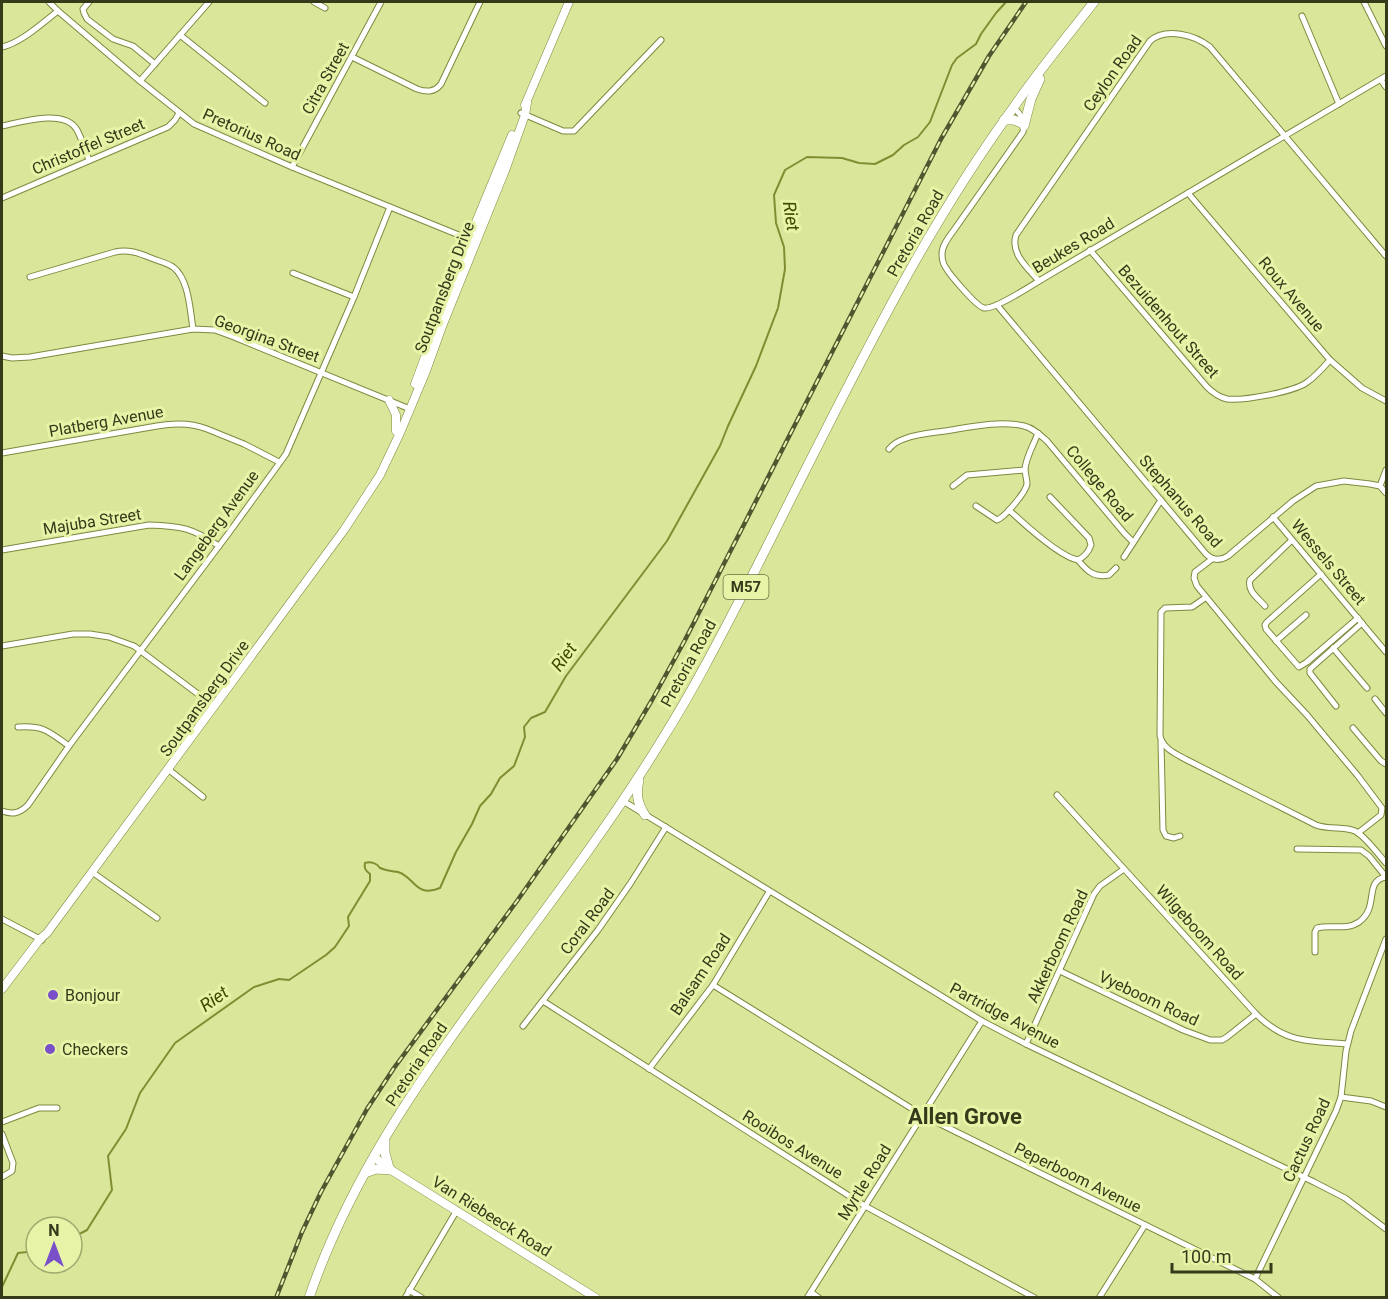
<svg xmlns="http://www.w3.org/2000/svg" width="1388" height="1299" viewBox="0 0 1388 1299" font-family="Roboto,sans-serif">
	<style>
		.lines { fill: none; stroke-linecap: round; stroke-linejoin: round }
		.stream { stroke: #828d32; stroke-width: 2 }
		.street-casing { stroke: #7f893f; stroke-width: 7 }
		.secondary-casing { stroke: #7f893f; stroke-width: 9 }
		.primary-casing { stroke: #7f893f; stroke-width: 10 }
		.street { stroke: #fff; stroke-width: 5 }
		.secondary { stroke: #fff; stroke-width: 8 }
		.primary { stroke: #fff; stroke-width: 9 }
		.rail-casing { stroke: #505630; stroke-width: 4.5 }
		.rail { stroke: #e7f4a7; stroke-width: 2; stroke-dasharray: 7; stroke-linecap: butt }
		.poi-dot { fill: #7a50c9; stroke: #e7f4a7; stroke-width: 2 }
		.labels { text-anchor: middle; stroke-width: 6; stroke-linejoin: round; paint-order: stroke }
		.shield { fill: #e7f4a7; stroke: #6a7245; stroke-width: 1.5 }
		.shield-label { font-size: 15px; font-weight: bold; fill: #353a1b }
		.street-label { font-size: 16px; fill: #353a1b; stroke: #e7f4a7 }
		.poi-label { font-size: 16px; fill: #353a1b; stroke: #e7f4a7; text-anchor: start }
		.water-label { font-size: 18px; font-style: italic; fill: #424901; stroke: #e7f4a7 }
		.district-label { font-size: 22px; font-weight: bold; fill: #353a1b; stroke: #e7f4a7 }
	</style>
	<rect width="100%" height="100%" fill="#dae69a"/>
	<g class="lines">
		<g class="stream">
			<path d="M72 1238 87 1230 112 1190 108 1156 126 1129 140 1093 175 1043 254 987 279 979 289 980 326 955 335 947 349 926 348 917 370 881V874C366 871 364 869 365 863 370 861 377 863 380 868 387 871 392 871 398 872 415 877 415 898 440 888L456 852 472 824 480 806 491 794 500 778 514 766 525 737 524 727 531 718 545 712 566 676 667 541 720 446 728 426 756 366 778 308 785 269 784 247 776 223 774 195 785 170 807 157 842 158 859 163 875 164 893 155 904 145 918 137 930 122 952 65 957 58 976 44 981 34 996 13 1006 2"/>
			<path d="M2 1287 18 1253 36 1251"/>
		</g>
		<defs>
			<g id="street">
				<path d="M49 2 58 11 140 81 194 124 292 167 471 240"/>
				<path d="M89 2 83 9 84 13 87 19 113 39 133 46 155 64"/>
				<path d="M314 2 325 8"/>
				<path d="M1364 2 1386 46"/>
				<path d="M1302 16 1339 104"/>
				<path d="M180 35 265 103"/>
				<path d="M2 47C21 43 42 23 58 11"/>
				<path d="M352 57 417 89C426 92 434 93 441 84L480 2"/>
				<path d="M1381 80 1386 87"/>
				<path d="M140 81 209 2"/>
				<path d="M1013 107C1021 114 1025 121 1023 132L954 230C949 237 942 245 942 254 942 259 943 264 946 268 950 275 977 307 984 308 994 310 1029 287 1039 281L1386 76"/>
				<path d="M521 113 563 131H574L661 40"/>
				<path d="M2 126C21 122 65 108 77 130 82 139 85 150 89 160"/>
				<path d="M292 167 381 2"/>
				<path d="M1188 193 1330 360 1362 388 1386 401"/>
				<path d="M2 198 168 127 175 120 179 113"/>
				<path d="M1090 250 1207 387C1213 393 1219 397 1227 399 1244 401 1292 392 1306 383 1315 377 1323 368 1330 360"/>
				<path d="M293 273 354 297"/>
				<path d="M30 277 115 252C128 249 139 253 151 258 158 261 167 263 173 267 189 279 190 310 193 329"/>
				<path d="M1039 281C1028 268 1010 254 1016 235L1150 41C1166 27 1195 35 1210 47L1386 256"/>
				<path d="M997 305 1206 554C1213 561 1220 561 1228 556L1293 501 1316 486 1344 481 1370 484 1380 486 1386 493"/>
				<path d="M2 356 12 358 30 357 193 329 215 330 234 337 410 409"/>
				<path d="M889 449C893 444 898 441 904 439 917 434 931 433 945 431 970 427 999 420 1024 426 1033 428 1040 435 1047 441L1125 534 1133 542"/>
				<path d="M2 453 157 426C174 423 192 423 207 429L244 444 279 462"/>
				<path d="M953 486 967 475 1025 470"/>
				<path d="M1380 486 1386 470"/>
				<path d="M976 506 997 520C1005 517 1026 492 1027 484 1027 479 1025 474 1025 469 1026 457 1034 444 1038 433"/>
				<path d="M1009 510C1023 523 1060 557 1078 560 1084 557 1089 551 1091 545L1089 538 1050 497"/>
				<path d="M1273 517 1386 652"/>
				<path d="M2 550 149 525C182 526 192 528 219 546"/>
				<path d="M1124 557 1161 500"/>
				<path d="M1212 559 1195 572 1194 578 1197 586 1276 682 1307 715 1358 776 1382 808 1381 815 1358 833"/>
				<path d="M1078 560C1087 571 1094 578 1109 575L1116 568"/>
				<path d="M1321 574 1267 622 1265 625 1266 629 1299 667 1307 662 1358 618"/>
				<path d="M1205 598 1192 607 1165 608 1161 612 1160 736C1163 748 1174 753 1185 759L1316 825C1329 830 1344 826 1355 831 1364 835 1379 855 1386 863"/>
				<path d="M1265 606C1258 598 1247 591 1250 580L1292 540"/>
				<path d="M1276 641 1306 615"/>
				<path d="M2 646 73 634H90L109 637 134 646 214 706"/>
				<path d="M1333 648 1367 688"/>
				<path d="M1375 699 1386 713"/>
				<path d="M1336 706 1310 673V669L1362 623"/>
				<path d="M18 727C44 725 49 732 69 746"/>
				<path d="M1353 728 1381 761 1386 764"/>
				<path d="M1161 741 1163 830 1166 836 1174 838 1180 836"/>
				<path d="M168 769 203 797"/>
				<path d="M1057 795 1256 1014C1285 1043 1308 1041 1347 1044"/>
				<path d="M623 801 982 1021 1026 1044 1314 1182 1345 1198 1386 1229"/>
				<path d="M2 811C13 815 20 813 28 805L69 746 228 534 286 454 354 297 390 207"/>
				<path d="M1297 849 1361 850 1369 856 1386 877"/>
				<path d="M92 872 157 918"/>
				<path d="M2 919 42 940"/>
				<path d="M1315 952V932L1317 928C1331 924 1346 931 1359 922 1380 907 1363 881 1386 877"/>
				<path d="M1060 971 1183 1030 1210 1040H1222L1227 1037 1256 1014"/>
				<path d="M713 985 922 1115 1255 1279 1279 1298"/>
				<path d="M543 1001 865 1206 1035 1298"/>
				<path d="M523 1026 598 930 630 884 666 827"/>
				<path d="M1026 1044 1094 894 1100 886 1124 869"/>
				<path d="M649 1069 713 985 769 892"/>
				<path d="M1341 1097 1371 1101 1386 1107"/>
				<path d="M2 1122 39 1108H57"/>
				<path d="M2 1134 13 1163 12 1171 2 1177"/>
				<path d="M1255 1279 1336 1111 1341 1097 1346 1051 1351 1031 1386 939"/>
				<path d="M409 1290 422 1298"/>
				<path d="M811 1292 819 1298"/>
				<path d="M405 1298 457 1210"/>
				<path d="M807 1298 982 1021"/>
				<path d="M1099 1298 1145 1225"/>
			</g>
			<g id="secondary">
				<path d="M525 105 569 2"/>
				<path d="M415 384 469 239 512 135"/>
				<path d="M389 400 396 415V431"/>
				<path d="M2 989 40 939 47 933 344 530 380 475 400 433 426 371 443 324 506 168 525 115 527 103"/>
				<path d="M374 1157 391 1170 596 1298"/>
			</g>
			<g id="primary">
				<path d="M1004 120H1014L1024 124"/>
				<path d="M1024 126 1031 99 1040 79"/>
				<path d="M639 780C636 794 637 803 645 815"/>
				<path d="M385 1141V1153L389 1168"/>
				<path d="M365 1173 376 1169 391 1170"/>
				<path d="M309 1298C348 1183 416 1084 487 988 548 906 610 825 663 738 694 689 721 636 748 584 801 480 852 374 909 272 940 217 974 162 1011 111 1037 73 1066 38 1094 2"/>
			</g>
		</defs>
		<use href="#street" class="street-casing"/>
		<use href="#secondary" class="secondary-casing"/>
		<use href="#primary" class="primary-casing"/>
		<use href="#street" class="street"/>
		<use href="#secondary" class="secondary"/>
		<use href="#primary" class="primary"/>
		<defs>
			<path id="rail" d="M276 1298 302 1232 321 1192 367 1109 394 1068 517 901 617 759 652 700 685 640 941 139 989 56 1026 2"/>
		</defs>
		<use href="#rail" class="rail-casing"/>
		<use href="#rail" class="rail"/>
	</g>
	<g class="poi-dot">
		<circle cx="53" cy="995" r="6"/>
		<circle cx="50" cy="1049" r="6"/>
	</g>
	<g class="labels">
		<rect class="shield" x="723.5" y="575" width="45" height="24" rx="4.5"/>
		<g class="shield-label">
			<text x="746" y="592">M57</text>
		</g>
		<g class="street-label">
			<text transform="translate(1112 73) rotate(-55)" y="6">Ceylon Road</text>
			<text transform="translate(325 78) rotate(-61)" y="6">Citra Street</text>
			<text transform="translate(252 134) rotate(24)" y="6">Pretorius Road</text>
			<text transform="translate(88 146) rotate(-23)" y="6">Christoffel Street</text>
			<text transform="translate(915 233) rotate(-60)" y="6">Pretoria Road</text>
			<text transform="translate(1073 245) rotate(-31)" y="6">Beukes Road</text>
			<text transform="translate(444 287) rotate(-69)" y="6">Soutpansberg Drive</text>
			<text transform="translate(1292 294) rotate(50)" y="6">Roux Avenue</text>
			<text transform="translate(1169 321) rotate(49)" y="6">Bezuidenhout Street</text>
			<text transform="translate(267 338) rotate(20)" y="6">Georgina Street</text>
			<text transform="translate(106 421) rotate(-10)" y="6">Platberg Avenue</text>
			<text transform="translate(1100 483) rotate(50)" y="6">College Road</text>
			<text transform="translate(1181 501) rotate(49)" y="6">Stephanus Road</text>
			<text transform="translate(92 521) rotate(-9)" y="6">Majuba Street</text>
			<text transform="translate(216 525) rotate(-54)" y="6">Langeberg Avenue</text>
			<text transform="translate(1329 562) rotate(50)" y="6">Wessels Street</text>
			<text transform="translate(688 663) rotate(-61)" y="6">Pretoria Road</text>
			<text transform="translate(204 698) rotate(-54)" y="6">Soutpansberg Drive</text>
			<text transform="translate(587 921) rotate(-53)" y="6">Coral Road</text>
			<text transform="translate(1200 932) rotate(48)" y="6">Wilgeboom Road</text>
			<text transform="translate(1057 946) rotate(-65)" y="6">Akkerboom Road</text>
			<text transform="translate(700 974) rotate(-56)" y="6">Balsam Road</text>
			<text transform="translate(1149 998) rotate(25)" y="6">Vyeboom Road</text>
			<text transform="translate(1005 1015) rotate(28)" y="6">Partridge Avenue</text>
			<text transform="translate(416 1064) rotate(-56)" y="6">Pretoria Road</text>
			<text transform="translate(1306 1140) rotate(-65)" y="6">Cactus Road</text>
			<text transform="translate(793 1144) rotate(32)" y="6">Rooibos Avenue</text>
			<text transform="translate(1078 1177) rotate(26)" y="6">Peperboom Avenue</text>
			<text transform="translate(864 1182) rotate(-58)" y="6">Myrtle Road</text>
			<text transform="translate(492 1216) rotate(32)" y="6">Van Riebeeck Road</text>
		</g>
		<g class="poi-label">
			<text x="65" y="1001">Bonjour</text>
			<text x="62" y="1055">Checkers</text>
		</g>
		<g class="water-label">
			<text transform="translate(791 216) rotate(81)" y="6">Riet</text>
			<text transform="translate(564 657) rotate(-54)" y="6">Riet</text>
			<text transform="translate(214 999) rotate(-35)" y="6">Riet</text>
		</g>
		<g class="district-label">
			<text x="965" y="1124">Allen Grove</text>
		</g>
	</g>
	<rect width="1388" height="1299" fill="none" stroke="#353a1b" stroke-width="6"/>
	<g transform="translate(54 1245)"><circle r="28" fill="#e7f4a7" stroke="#a0aa6f" stroke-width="1.5"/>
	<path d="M0-4.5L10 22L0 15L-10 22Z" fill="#7a50c9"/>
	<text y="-9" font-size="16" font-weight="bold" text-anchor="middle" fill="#353a1b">N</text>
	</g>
	<path d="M1172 1263v9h99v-9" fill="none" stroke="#353a1b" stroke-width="3"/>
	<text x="1181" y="1263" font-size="18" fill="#353a1b" stroke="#e7f4a7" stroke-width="4.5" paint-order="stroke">100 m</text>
</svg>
